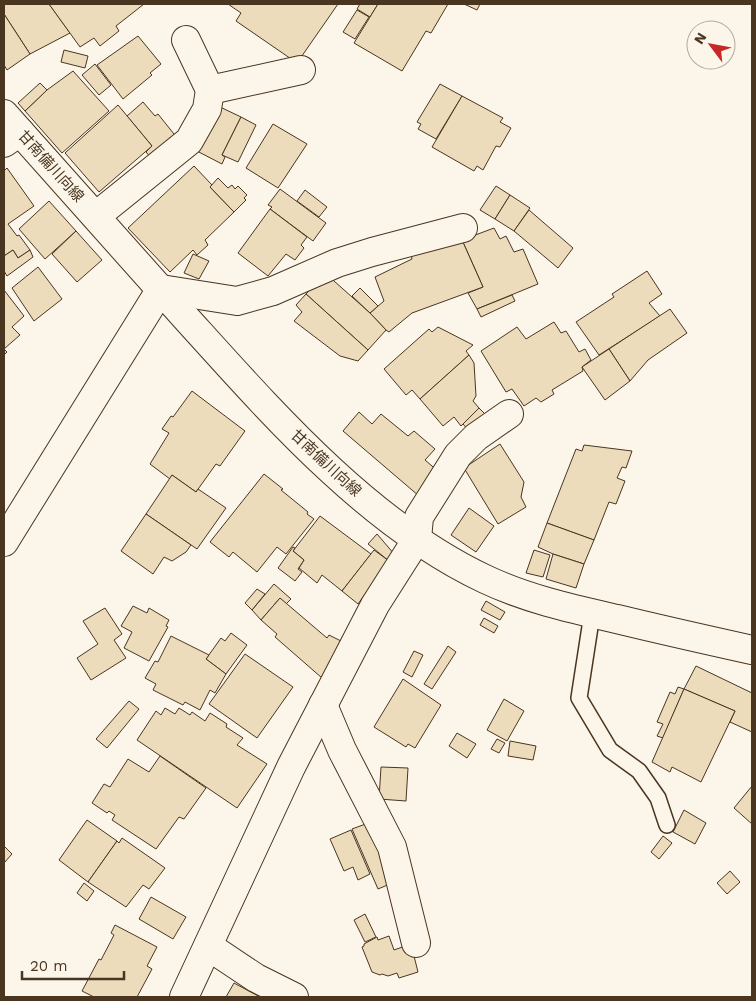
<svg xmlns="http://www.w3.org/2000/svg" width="756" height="1001" viewBox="0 0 756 1001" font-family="'Work Sans','Noto Sans JP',sans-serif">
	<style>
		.building { fill: #ecdcbc; stroke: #4a3520 }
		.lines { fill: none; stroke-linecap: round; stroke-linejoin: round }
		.lane-casing { stroke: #4a3520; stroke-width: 18 }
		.street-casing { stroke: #4a3520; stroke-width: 30 }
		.secondary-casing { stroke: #4a3520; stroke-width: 30 }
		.lane { stroke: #fbf6e9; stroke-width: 15 }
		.street { stroke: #fbf6e9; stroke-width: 28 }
		.secondary { stroke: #fbf6e9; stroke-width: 28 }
		.labels { text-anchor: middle; stroke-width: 4; stroke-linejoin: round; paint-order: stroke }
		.street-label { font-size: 15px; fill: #4a3520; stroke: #fbf6e9 }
	</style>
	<rect width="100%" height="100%" fill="#fbf6e9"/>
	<g class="building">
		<path d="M4 4H49L70 33 30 54 4 14Z"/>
		<path d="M49 4H144L116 26 119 31 100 46 94 38 80 47Z"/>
		<path d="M228 4H338L297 63 236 21 241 13Z"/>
		<path d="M360 4H378L370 17 357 9Z"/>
		<path d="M378 4H448L431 33 426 31 402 71 354 43Z"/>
		<path d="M464 4H480L477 10Z"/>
		<path d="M357 10 369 17 355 39 343 32Z"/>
		<path d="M4 14 30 54 7 70 4 65Z"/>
		<path d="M138 36 161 64 150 73 152 75 123 99 97 65Z"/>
		<path d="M64 50 88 56 85 68 61 62Z"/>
		<path d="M95 64 111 85 99 95 82 75Z"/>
		<path d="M73 71 109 111 62 153 25 111 47 90Z"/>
		<path d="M40 83 47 90 25 111 18 103Z"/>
		<path d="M440 84 462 96 436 139 418 129 421 124 417 122Z"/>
		<path d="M462 96 503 118 500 122 511 128 500 147 496 146 483 170 477 166 474 171 432 147Z"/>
		<path d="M143 102 155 116 158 114 178 139 153 160 146 152 152 146 127 116Z"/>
		<path d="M118 105 152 146 99 192 65 153Z"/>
		<path d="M218 106 241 117 222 155 225 157 222 164 195 150Z"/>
		<path d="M241 117 256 125 238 162 222 155Z"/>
		<path d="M273 124 307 144 278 188 246 168Z"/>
		<path d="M194 166 212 185 210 187 234 212 205 240 208 245 197 255 193 250 170 272 128 228Z"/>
		<path d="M7 168 34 206 8 224 17 236 19 235 30 250 18 258 13 250 4 256V171Z"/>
		<path d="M218 178 228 188 232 185 235 189 238 186 247 195 244 198 246 200 234 212 210 187Z"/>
		<path d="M496 186 510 195 495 219 480 210Z"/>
		<path d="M280 189 326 223 313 241 270 209 272 207 268 205Z"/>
		<path d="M305 190 327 207 319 217 297 201Z"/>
		<path d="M510 195 530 208 514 231 495 219Z"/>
		<path d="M49 201 76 231 45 259 19 229Z"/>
		<path d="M270 209 307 237 301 245 304 248 295 260 286 254 268 276 238 253Z"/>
		<path d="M529 210 573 248 558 268 514 231Z"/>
		<path d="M494 228 500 239 506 236 514 252 523 249 538 284 477 309 468 293 483 287 462 240Z"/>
		<path d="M76 231 102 260 77 282 52 254Z"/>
		<path d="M462 240 483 287 412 313 389 332 386 330 370 313 384 301 375 277 412 259 411 255 432 246 435 250Z"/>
		<path d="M13 250 18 258 30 250 33 257 7 276 4 271V256Z"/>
		<path d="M193 254 209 261 199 279 184 273Z"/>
		<path d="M38 267 62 299 34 321 12 288Z"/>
		<path d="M647 271 662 294 649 303 660 316 599 355 576 322 614 297 612 294Z"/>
		<path d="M325 273 370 313 386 330 368 350 306 294Z"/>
		<path d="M360 288 378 306 370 313 352 296Z"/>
		<path d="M4 290 24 316 12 327 20 335 4 349 7 352 4 355Z"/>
		<path d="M306 294 368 350 358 361 340 356 294 321 302 312 296 305Z"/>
		<path d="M512 295 515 301 481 317 477 309Z"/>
		<path d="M670 309 687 333 648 360 630 381 609 349Z"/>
		<path d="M554 322 561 333 566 331 579 352 585 349 591 360 582 367 583 371 552 390 554 394 541 402 536 398 524 406 512 389 506 392 481 351 517 327 526 339Z"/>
		<path d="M438 327 473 345 466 351 469 355 420 399 412 390 406 395 384 369 429 329 432 332Z"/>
		<path d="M609 349 630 381 605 400 582 367Z"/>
		<path d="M469 355 474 363 476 396 473 401 479 408 461 426 454 417 443 426 420 399Z"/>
		<path d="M192 391 245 431 220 466 216 464 196 492 172 475 170 479 150 464 169 433 162 429 171 416 173 417Z"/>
		<path d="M479 408 487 416 470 432 463 424Z"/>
		<path d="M359 412 372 424 381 414 408 436 414 431 435 449 425 460 439 472 419 496 343 431Z"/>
		<path d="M500 444 524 482 521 497 526 507 498 524 464 468Z"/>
		<path d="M584 445 632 451 626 468 622 467 617 478 625 481 616 504 609 502 594 540 547 523 576 449 582 451Z"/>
		<path d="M264 474 283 489 281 490 308 512 307 514 314 519 286 554 277 547 257 572 233 552 229 557 210 542Z"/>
		<path d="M172 475 196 492 198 489 226 508 197 549 146 514Z"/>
		<path d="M469 508 494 526 476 552 451 535Z"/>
		<path d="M146 514 191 545 186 552 172 561 164 557 153 574 121 551Z"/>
		<path d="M320 516 371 554 342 591 322 575 317 583 299 568 304 560 293 551Z"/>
		<path d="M547 523 594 540 584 564 553 554 538 547Z"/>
		<path d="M377 534 395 555 389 561 368 544Z"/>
		<path d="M293 547 295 548 293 551 304 560 298 569 302 572 295 581 278 568Z"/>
		<path d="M374 550 389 561 358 604 342 591Z"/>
		<path d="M534 550 550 555 543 577 526 573Z"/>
		<path d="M553 554 584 564 576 588 546 579Z"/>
		<path d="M274 584 291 599 286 604 280 598 261 620 252 610Z"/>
		<path d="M257 589 265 594 252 610 245 603Z"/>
		<path d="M280 598 327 638 329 635 341 641 322 678 275 637 277 634 261 620Z"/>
		<path d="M486 601 505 612 500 620 481 610Z"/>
		<path d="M133 606 147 613 149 608 169 620 166 626 168 627 149 661 124 648 132 632 121 626Z"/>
		<path d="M105 608 122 634 114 640 126 658 91 680 77 658 98 644 83 621Z"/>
		<path d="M484 618 498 626 494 633 480 625Z"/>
		<path d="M231 633 247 645 226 674 206 659 221 638 225 641Z"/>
		<path d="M171 636 209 655 206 659 226 674 215 693 210 690 200 710 185 702 183 705 153 690 156 684 145 678 155 661 158 662Z"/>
		<path d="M448 646 456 652 432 689 424 684Z"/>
		<path d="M414 651 423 655 412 677 403 672Z"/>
		<path d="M245 654 293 687 257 738 209 704Z"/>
		<path d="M696 666 752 693V732L730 722 735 711 684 689Z"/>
		<path d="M403 679 441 705 415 748 408 744 406 747 374 727Z"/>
		<path d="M678 687 684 689 663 738 657 736 663 724 657 722 670 692 675 694Z"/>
		<path d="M684 689 735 711 701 782 672 767 670 772 652 762Z"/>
		<path d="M504 699 524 711 507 741 487 730Z"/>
		<path d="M129 701 139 709 107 748 96 739Z"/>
		<path d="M165 708 175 714 179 708 190 715 192 712 205 721 210 713 227 724 226 727 243 738 237 745 267 764 237 808 137 740 156 711 161 715Z"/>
		<path d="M457 733 476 744 467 758 449 746Z"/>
		<path d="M497 739 505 743 499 753 491 749Z"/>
		<path d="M510 741 536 746 533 760 508 756Z"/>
		<path d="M160 756 206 788 184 819 179 817 156 849 112 820 115 815 109 811 107 813 92 803 104 784 110 787 128 759 149 772Z"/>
		<path d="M381 767 408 768 406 801 379 799Z"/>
		<path d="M752 786V824L734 808Z"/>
		<path d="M684 810 706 823 695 844 673 832Z"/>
		<path d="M87 820 117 841 88 882 59 860Z"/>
		<path d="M371 822 397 881 378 889 352 829Z"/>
		<path d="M351 830 370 874 358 880 353 867 344 871 330 839Z"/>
		<path d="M663 836 672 843 659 859 651 852Z"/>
		<path d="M122 838 165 868 149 889 143 885 126 907 88 882 117 841 119 843Z"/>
		<path d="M4 846 12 854 4 863Z"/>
		<path d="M730 871 740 882 727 894 717 883Z"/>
		<path d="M84 883 94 891 87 901 77 893Z"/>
		<path d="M151 897 186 917 173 939 139 919Z"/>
		<path d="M365 914 376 937 365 942 354 920Z"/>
		<path d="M115 925 157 947 147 966 152 969 137 997H94L82 991 99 959 101 960 114 935 111 933Z"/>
		<path d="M389 936 394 950 411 944 418 972 399 978 397 973 388 976 382 974 380 975 372 972 362 947 364 946V944L377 937 378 940Z"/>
		<path d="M234 983 260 997H226Z"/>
	</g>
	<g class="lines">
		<defs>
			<path id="lane" d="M592 614 579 698 610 750 639 771 658 798 667 825"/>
			<g id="street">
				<path d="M210 90 301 70"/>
				<path d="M4 143 20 132"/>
				<path d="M96 216 189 141 207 109 210 90 186 40"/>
				<path d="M161 289 237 301 273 291 337 263 372 252 463 228"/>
				<path d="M323 705 342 750 392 847 416 943"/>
				<path d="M208 946 256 978 294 997"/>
				<path d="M184 997 291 767 375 605 417 539 419 517 458 455 476 437 509 414"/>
			</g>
			<g id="secondary">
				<path d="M4 114C64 182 125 249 185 317 271 412 368 524 485 579 527 599 573 609 617 619 662 630 707 640 752 650"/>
				<path d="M4 542 161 289"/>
			</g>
		</defs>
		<use href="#lane" class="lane-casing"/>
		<use href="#street" class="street-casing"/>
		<use href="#secondary" class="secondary-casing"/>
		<use href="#lane" class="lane"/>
		<use href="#street" class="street"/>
		<use href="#secondary" class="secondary"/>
	</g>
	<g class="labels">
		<g class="street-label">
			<text transform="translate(51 166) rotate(48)" y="5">甘南備川向線</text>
			<text transform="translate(326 463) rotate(43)" y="5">甘南備川向線</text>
		</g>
	</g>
	<rect width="756" height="1001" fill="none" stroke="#4a3520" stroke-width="10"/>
	<g transform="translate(711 45) rotate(302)"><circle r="24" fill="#fbf6e9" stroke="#b4a999"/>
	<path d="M0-4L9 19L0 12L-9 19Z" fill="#c62828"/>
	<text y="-8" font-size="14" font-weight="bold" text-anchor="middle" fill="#4a3520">N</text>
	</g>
	<path d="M22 971v8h102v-8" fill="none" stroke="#4a3520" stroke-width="2.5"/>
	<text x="30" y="971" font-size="15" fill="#4a3520" stroke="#fbf6e9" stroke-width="4" paint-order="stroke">20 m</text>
</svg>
